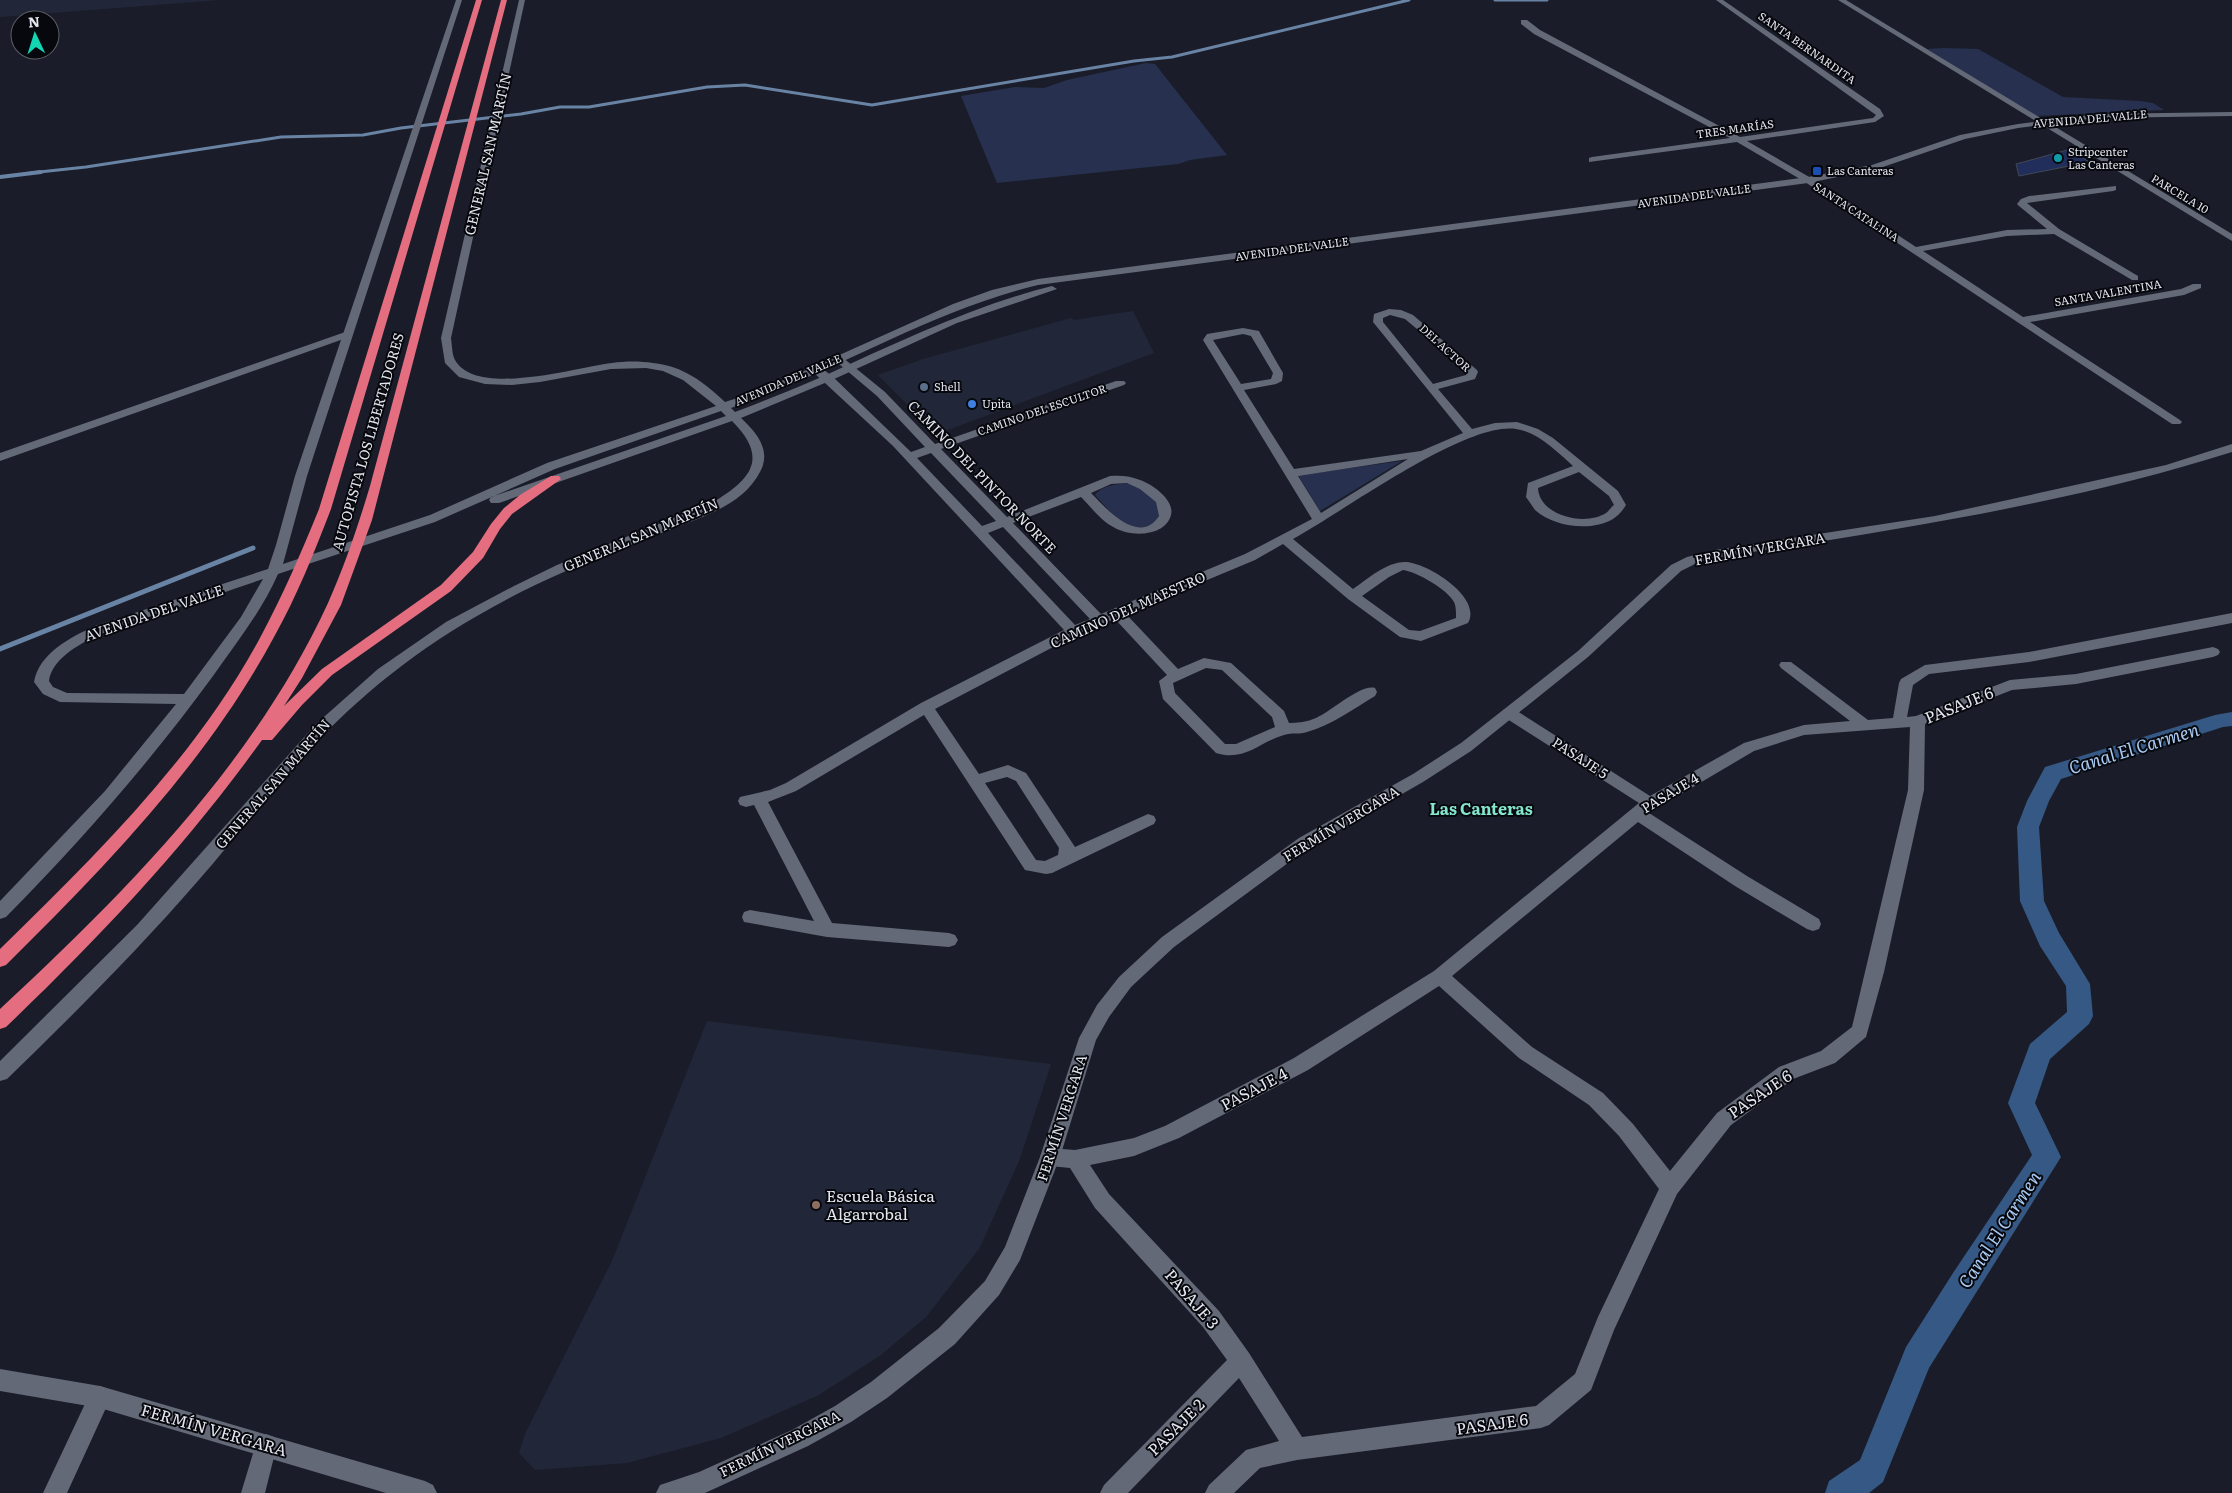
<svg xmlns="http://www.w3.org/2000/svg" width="2232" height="1493" viewBox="0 0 2232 1493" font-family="Literata,serif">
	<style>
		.built { fill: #212738 }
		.green { fill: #27304e }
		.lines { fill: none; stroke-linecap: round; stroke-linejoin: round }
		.stream-far2 { stroke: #6983a4; stroke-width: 3 }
		.stream-far1 { stroke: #6983a4; stroke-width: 4 }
		.stream { stroke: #6983a4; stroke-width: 5 }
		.canal { fill: #355884; fill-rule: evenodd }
		.building { fill: #212d5b; stroke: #424754 }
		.minor { fill: #646977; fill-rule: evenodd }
		.tertiary { fill: #646977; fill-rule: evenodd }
		.motorway { fill: #e46e7f; fill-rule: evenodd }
		.culture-dot { fill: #0f9aa8; stroke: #06080d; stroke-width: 2 }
		.transit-dot { fill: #1a4fb4; stroke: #06080d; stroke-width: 2 }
		.service-dot { fill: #5c6f8a; stroke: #06080d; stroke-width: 2 }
		.shop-dot { fill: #3f7fe0; stroke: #06080d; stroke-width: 2 }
		.education-dot { fill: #8d6e63; stroke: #06080d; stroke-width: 2 }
		.labels { text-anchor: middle; stroke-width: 4; stroke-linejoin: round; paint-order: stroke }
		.far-street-label { font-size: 11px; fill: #e3e6ee; stroke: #06080d }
		.far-poi-label { font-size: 11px; fill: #e3e6ee; stroke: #06080d; text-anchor: start }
		.street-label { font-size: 14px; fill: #e3e6ee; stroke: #06080d }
		.near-street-label { font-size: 16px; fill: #e3e6ee; stroke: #06080d }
		.quarter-label { font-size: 16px; font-weight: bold; fill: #84e6cd; stroke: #06080d }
		.near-poi-label { font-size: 16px; fill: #e3e6ee; stroke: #06080d; text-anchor: start }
		.near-water-label { font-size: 18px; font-style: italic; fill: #a9caf3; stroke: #06080d }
	</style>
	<rect width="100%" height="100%" fill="#1a1d29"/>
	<g class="built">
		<path d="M0 0H220L0 17Z"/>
		<path d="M1133 311 1154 353 937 434 878 375 923 359 1071 318 1074 320Z"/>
		<path d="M707 1021 1051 1064 1019 1161 979 1249 926 1317 881 1355 817 1396 721 1438 627 1463 535 1470 519 1453 525 1434 612 1261Z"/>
	</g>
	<g class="green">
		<path d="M1944 48 1978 49 2063 97 2140 101 2153 103 2164 110 2036 116 1927 49Z"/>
		<path d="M1146 63 1155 64 1227 155 1190 160 1178 164 997 183 961 96 1015 87 1044 88 1067 80Z"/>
		<path d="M1402 461 1320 511 1298 475Z"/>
		<path d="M1130 483C1139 487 1158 497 1159 508 1162 525 1142 531 1129 526 1116 521 1105 505 1095 495 1102 485 1119 484 1130 483Z"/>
	</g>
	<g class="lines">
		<g class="stream-far2">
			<path d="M1495 0H1547"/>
			<path d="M30 173 86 167 281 137 363 135 401 128 521 114 560 107H589L707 87 745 85 872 105 1134 61 1172 57 1409 0"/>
		</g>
		<path class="stream-far1" d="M0 177 41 172"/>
		<path class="stream" d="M0 649 253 548"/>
		<path class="canal" d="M2232 712V726L2223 727 2061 779 2049 801 2039 827 2044 901 2059 933 2090 984 2093 1016 2089 1024 2050 1059 2035 1103 2061 1157 1929 1368 1883 1482 1869 1493H1825L1829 1481 1860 1460 1906 1347 1953 1273 2032 1155 2008 1103 2030 1044 2067 1012 2066 986 2040 946 2020 901 2017 827 2027 801 2045 767 2215 715Z"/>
	</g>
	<path class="building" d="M2071 149 2089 162 2019 176 2016 164Z"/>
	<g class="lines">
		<g class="minor">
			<path d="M1716 0H1723L1880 109 1884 116 1875 122 1747 141 1811 178 1916 247 2007 230 2047 229 2019 206 2017 204 2021 199 2029 196 2116 186V190L2113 191 2027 203 2059 229 2138 276V280H2132L2054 234 2007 236 1923 251 2023 317 2181 289 2193 284H2201V288L2184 295 2030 322 2180 420 2182 422 2180 424H2172L1805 182 1737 142 1589 162V158L1592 157 1730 138 1534 34 1521 24V20H1527L1540 30 1740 137 1873 118 1876 115Z"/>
			<path d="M1838 0H1846L2232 234V241Z"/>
			<path d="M1389 309 1401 310 1413 315 1477 370 1478 372 1475 379 1438 389 1472 429 1495 423 1517 422 1538 429 1553 438 1618 491 1626 505C1623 510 1618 516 1613 519 1591 532 1554 527 1535 510 1532 506 1529 501 1526 497L1528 483 1573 466C1557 452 1538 432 1516 429 1466 421 1341 513 1293 539L1353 589C1368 579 1386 562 1405 562 1426 562 1483 597 1468 623L1421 641 1400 637 1348 599 1283 544 1255 560 1126 614 1178 669 1204 658 1231 663 1284 711 1289 723C1298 723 1307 722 1316 718 1331 712 1360 684 1375 688L1377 692 1375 696C1353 709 1332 725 1307 732 1300 735 1292 732 1284 735 1259 742 1245 762 1216 753L1163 699 1159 681 1167 675 1115 619 1078 634 935 709 979 774 1008 765 1026 773 1075 847 1148 814 1154 816 1156 820 1154 824 1052 873 1046 874 1025 870 924 715 796 791 768 802 832 923 949 933 955 935 958 940 955 945 949 947 827 937 744 922 742 917 744 912 750 910 814 921 754 805 746 807 740 805 738 801 740 797 770 790 786 783 921 703 1064 630 893 446 812 371 811 369 812 367H820L832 376 911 452 925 447 877 396 833 359 834 357H842L885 392 935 444 1116 381H1124L1126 383 1124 385 941 449 1007 517 1110 476C1121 475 1131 476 1140 480 1152 484 1175 500 1171 515 1165 537 1131 537 1115 528 1101 521 1092 508 1081 497L1013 523 1101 614 1245 554 1312 519 1203 340 1207 334 1243 328 1259 331 1260 333 1283 373 1282 381 1276 384 1244 390 1294 469 1421 451 1463 433 1373 322 1374 314ZM1390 315 1405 319 1465 369 1467 372 1466 375 1433 384 1383 322V318ZM1243 334 1251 336 1273 373 1271 379 1241 384 1213 340ZM931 453 996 521 982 526 917 458ZM1408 459 1321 513 1298 476ZM1579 472 1609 496 1614 505C1611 507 1609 511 1606 513 1584 527 1539 515 1538 488ZM1127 483 1140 489 1156 502 1159 516C1139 547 1105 507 1091 493L1111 484ZM1003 527 1090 619 1075 625 988 533ZM1403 570C1417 572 1447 589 1454 602 1456 606 1456 612 1456 618L1420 631 1409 630 1362 596 1389 577ZM1206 668 1222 670 1272 717 1275 727 1236 744H1225L1175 693 1173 683ZM1007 777 1016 781 1059 848 1058 855 1045 861 1036 860 985 783Z"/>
			<path d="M348 331 352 332V336L0 461V453Z"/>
			<path d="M2232 613V623L2029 662 1929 674 1913 685 1907 717 1916 716 2010 680 2076 674 2213 647 2218 649 2220 652 2218 655 2213 657 2076 684 2012 690 1925 724 1924 790 1884 972 1866 1037 1835 1063 1793 1079 1731 1125 1677 1194 1614 1330 1591 1390 1549 1425 1541 1428 1297 1460 1260 1468 1234 1493H1205L1209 1485 1246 1450 1279 1441 1239 1378 1128 1493H1100L1104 1485 1227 1360 1203 1327 1095 1208 1070 1168 1050 1166 1043 1164 1040 1157 1043 1150 1050 1148 1075 1150 1134 1138 1165 1126 1294 1058 1434 971 1639 803 1504 717 1502 713 1504 709H1514L1650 796 1744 743 1804 725 1850 721 1781 668 1779 665 1781 662H1791L1868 720 1893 718 1899 683 1901 679 1925 665 2029 652ZM1910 727 1908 790 1852 1027 1821 1051 1779 1067 1717 1113 1670 1171 1633 1124 1603 1093 1532 1047 1452 976 1638 822 1735 886 1807 929 1813 931 1819 929 1821 924 1819 919 1747 876 1649 813 1754 751 1804 735ZM1439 986 1519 1058 1589 1105 1619 1136 1659 1189 1598 1317 1575 1374 1536 1406 1302 1437 1249 1353 1219 1311 1109 1194 1090 1165 1134 1156 1179 1138 1308 1070Z"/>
			<path d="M100 1386 108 1389 111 1397 67 1493H43L92 1389Z"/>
			<path d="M266 1434 274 1437 277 1445 265 1493H241L258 1437Z"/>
		</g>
		<g class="tertiary">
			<path d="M456 0H462L307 476 283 564 430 515 547 463 716 406 683 380 663 371 646 368 611 369 540 382 512 385 485 384 459 377 445 363 441 338 519 0H525L451 338C452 344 452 355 455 360 476 398 578 367 612 363 625 361 640 361 653 363 683 366 704 382 725 402L759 391 953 304 992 290 1038 279 1808 177 1872 165 1960 135 2018 124 2098 114 2232 112V116L2098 118 2018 128 1965 139 1877 169 1808 183 1038 285C930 311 835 372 731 408L735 412C766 400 797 388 826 375 901 341 973 306 1052 286L1057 289 957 323 832 380 741 418C756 432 772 450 760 472 742 507 698 518 664 532 631 545 598 557 566 571 536 584 506 599 477 616 406 656 345 709 291 769 259 806 229 846 197 882 137 951 72 1016 7 1079L0 1081V1061L137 925 316 724 378 669 446 622 514 586 557 565 715 501C753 478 768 457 732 421L499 503H491L489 500 491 497 726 416 721 411 555 469 435 522 278 574C262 611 236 643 213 676 151 761 81 841 6 917L0 919V901L105 791 176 704 60 702 43 694 34 682C39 653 71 637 95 626L268 569 276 545 295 476ZM263 579 241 617 184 694 67 693 53 687 49 681C55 640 142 620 176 608 205 599 234 589 263 579Z"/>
			<path d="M2232 444V452C2065 505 1888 531 1715 558L1697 563 1681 571 1588 657 1471 751 1423 782 1311 846 1174 947 1131 987 1109 1017 1096 1040 1060 1157 1020 1260 999 1295 955 1344 887 1398 851 1422 808 1446 705 1493H656L660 1485 699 1472 792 1430 835 1406 871 1382 939 1328 985 1281 1005 1247 1040 1157 1079 1038 1097 1005 1119 977 1162 937 1299 838 1413 774 1461 743 1578 651 1671 565 1687 557 1715 550 1935 516 2166 465Z"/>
			<path d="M0 1369 100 1386 425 1481 433 1485 437 1493H386L100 1408 0 1391Z"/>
		</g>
		<g class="motorway">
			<path d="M476 0H482L331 509C314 553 297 596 274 637 207 762 106 866 6 965L0 967V949C96 855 197 756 261 636 283 595 301 553 319 509Z"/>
			<path d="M501 0H507L372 520 341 605 302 678 284 706 322 669 441 585 473 552 491 524 504 508 520 495 551 476H559L561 479 512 514 500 529 483 558 451 591 332 675 302 705 272 740H262C186 846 100 937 6 1027L0 1029V1009C126 892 255 762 328 603 345 565 358 526 370 486Z"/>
		</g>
	</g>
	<circle class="culture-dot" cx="2058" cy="158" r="5"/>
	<rect class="transit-dot" x="1812" y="166" width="10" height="10" rx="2.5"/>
	<circle class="service-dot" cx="924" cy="387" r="5"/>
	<circle class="shop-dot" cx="972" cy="404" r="5"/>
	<circle class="education-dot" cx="816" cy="1205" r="5"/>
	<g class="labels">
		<g class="far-street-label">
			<text transform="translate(1807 48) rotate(35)" y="4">SANTA BERNARDITA</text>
			<text transform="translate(2090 119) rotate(-5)" y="4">AVENIDA DEL VALLE</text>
			<text transform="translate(1735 129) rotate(-8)" y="4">TRES MARÍAS</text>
			<text transform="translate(2180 194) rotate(31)" y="4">PARCELA 10</text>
			<text transform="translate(1694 196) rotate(-8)" y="4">AVENIDA DEL VALLE</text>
			<text transform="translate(1856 212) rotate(33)" y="4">SANTA CATALINA</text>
			<text transform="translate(1292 249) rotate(-8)" y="4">AVENIDA DEL VALLE</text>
			<text transform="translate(2108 293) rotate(-10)" y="4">SANTA VALENTINA</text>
			<text transform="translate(1445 348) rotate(42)" y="4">DEL ACTOR</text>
			<text transform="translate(788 380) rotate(-23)" y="4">AVENIDA DEL VALLE</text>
			<text transform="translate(1042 410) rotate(-19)" y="4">CAMINO DEL ESCULTOR</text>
		</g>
		<g class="far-poi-label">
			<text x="2068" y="156">Stripcenter<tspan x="2068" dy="13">Las Canteras</tspan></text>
			<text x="1827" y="175">Las Canteras</text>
			<text x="934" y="391">Shell</text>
			<text x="982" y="408">Upita</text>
		</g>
		<g class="street-label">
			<text transform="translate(488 154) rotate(-77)" y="5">GENERAL SAN MARTÍN</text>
			<text transform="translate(368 442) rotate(-74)" y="5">AUTOPISTA LOS LIBERTADORES</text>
			<text transform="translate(982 477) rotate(46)" y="5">CAMINO DEL PINTOR NORTE</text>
			<text transform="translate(641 535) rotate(-23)" y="5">GENERAL SAN MARTÍN</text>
			<text transform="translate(1760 549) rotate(-10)" y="5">FERMÍN VERGARA</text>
			<text transform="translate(1128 610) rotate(-24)" y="5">CAMINO DEL MAESTRO</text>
			<text transform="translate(154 613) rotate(-19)" y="5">AVENIDA DEL VALLE</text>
			<text transform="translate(1580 758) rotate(33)" y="5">PASAJE 5</text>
			<text transform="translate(273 784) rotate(-49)" y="5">GENERAL SAN MARTÍN</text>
			<text transform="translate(1670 793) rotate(-31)" y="5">PASAJE 4</text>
			<text transform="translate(1341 824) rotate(-31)" y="5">FERMÍN VERGARA</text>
			<text transform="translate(1062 1118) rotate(-72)" y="5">FERMÍN VERGARA</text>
			<text transform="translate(780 1444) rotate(-26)" y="5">FERMÍN VERGARA</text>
		</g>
		<g class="near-street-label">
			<text transform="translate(1959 705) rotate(-22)" y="6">PASAJE 6</text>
			<text transform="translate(1254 1089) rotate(-28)" y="6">PASAJE 4</text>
			<text transform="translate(1760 1094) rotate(-34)" y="6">PASAJE 6</text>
			<text transform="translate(1192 1299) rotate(49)" y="6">PASAJE 3</text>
			<text transform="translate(1492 1424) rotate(-8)" y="6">PASAJE 6</text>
			<text transform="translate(1176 1427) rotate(-45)" y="6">PASAJE 2</text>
			<text transform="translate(214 1430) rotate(16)" y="6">FERMÍN VERGARA</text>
		</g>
		<g class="quarter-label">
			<text x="1481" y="815">Las Canteras</text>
		</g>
		<g class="near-poi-label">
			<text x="826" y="1202">Escuela Básica<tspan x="826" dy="18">Algarrobal</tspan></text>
		</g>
		<g class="near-water-label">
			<text transform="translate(2134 749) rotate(-17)" y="6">Canal El Carmen</text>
			<text transform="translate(2000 1230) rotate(-57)" y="6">Canal El Carmen</text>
		</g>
	</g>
	<g transform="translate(35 35) rotate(356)"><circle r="24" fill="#06080d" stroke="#5e6167"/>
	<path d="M0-4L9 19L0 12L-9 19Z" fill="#12d5b4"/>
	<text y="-8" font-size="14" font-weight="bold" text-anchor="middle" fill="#e3e6ee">N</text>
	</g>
</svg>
